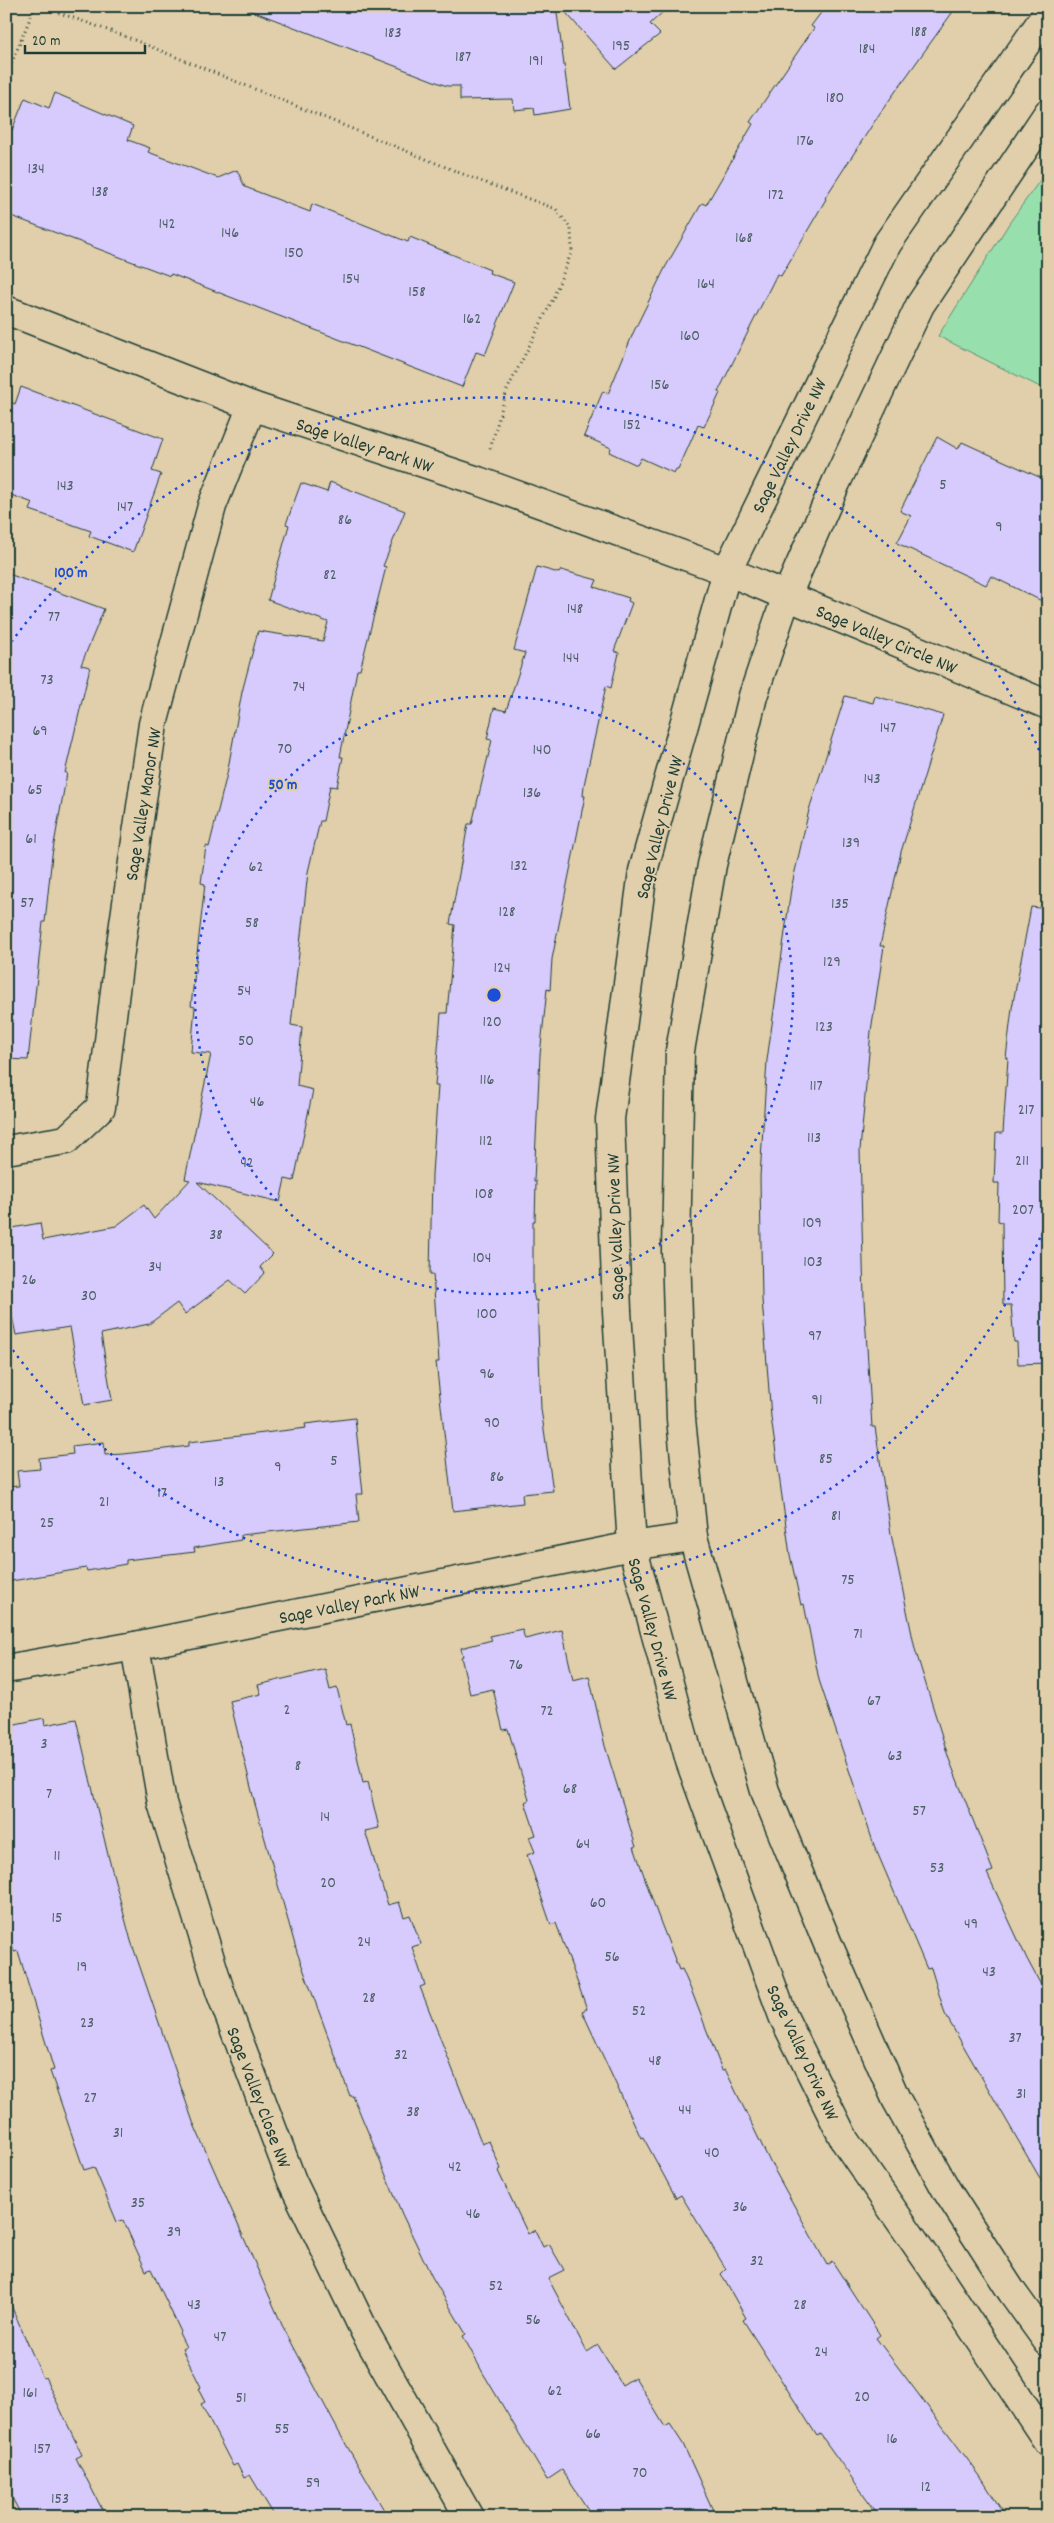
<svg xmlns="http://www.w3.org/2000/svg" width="1054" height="2523" viewBox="0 0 1054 2523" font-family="Dekko,sans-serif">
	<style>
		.green { fill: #97dfad; stroke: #5b8e70 }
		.building { fill: #d7cafd; stroke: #1f3d34 }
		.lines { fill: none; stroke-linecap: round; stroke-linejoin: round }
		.minor-casing { stroke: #1f3d34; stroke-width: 31 }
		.path { stroke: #1f3d34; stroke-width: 3; stroke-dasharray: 1 4; stroke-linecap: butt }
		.minor { stroke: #e1cfac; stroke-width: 28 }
		.ring { fill: none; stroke: #1d4ed8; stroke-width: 2.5; stroke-dasharray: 2.5 5 }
		.labels { text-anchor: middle; stroke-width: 4; stroke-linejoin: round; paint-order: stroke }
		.number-label { font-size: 16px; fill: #4d6066 }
		.street-label { font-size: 19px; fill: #1f3d34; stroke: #e1cfac }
		.centre { fill: #1d4ed8; stroke: #e1cfac; stroke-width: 2.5 }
		.ring-label { font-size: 15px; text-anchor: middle; font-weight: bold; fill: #1d4ed8; stroke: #e1cfac; stroke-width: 4; stroke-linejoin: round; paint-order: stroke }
	</style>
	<rect width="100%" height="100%" fill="#e1cfac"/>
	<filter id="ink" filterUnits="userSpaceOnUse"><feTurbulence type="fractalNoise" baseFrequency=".02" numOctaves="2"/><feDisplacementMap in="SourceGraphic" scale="10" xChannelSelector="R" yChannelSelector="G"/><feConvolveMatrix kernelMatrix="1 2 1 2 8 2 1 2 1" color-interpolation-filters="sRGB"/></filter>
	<g filter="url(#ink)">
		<path class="green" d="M1048 169V391L938 336 1010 222Z"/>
		<g class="building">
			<path d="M248 6H556L570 109 535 115 534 108 514 110 513 99 460 100V86H447L247 9Z"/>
			<path d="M560 6H669L650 24 660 34 616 69Z"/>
			<path d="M826 6H957L880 113 825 198 826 199 781 276 777 274 718 392 720 393 704 427 698 425 678 470 676 469 674 473 641 458 637 465 609 452 611 448 584 436 603 391 608 394 634 331 666 266 702 203 706 205 753 124 750 122 814 28 811 26Z"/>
			<path d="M55 93 133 126 128 140 150 148 148 152 218 178 237 170 245 187 310 212 312 204 408 242 410 237 490 270 489 273 514 282 485 355 476 352 462 387 171 274 170 276 6 214V145L25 98 49 108Z"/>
			<path d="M21 387 163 439 152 471 161 474 133 552 89 536 91 531 30 510 33 503 6 493V400L15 404Z"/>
			<path d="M937 437 958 449 962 442 1048 481V604L991 576 986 585 897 543 911 516 900 511Z"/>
			<path d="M330 482 405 511 383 566 386 567 360 670H357L340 757H343L337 787 330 786 323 821H320L308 872 291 1025 302 1027 297 1086 313 1090 294 1181 285 1179 280 1202 197 1182 273 1254 260 1267 265 1273 245 1294 230 1280 185 1314 177 1303 149 1324 101 1334 112 1400 84 1405 70 1327 16 1335 6 1287 7 1229 40 1223 43 1240 116 1226 144 1205 154 1219 190 1180 185 1179 211 1054 191 1052 195 1007 191 1006 205 884 201 883 206 846 209 847 227 774 242 692 258 631 323 641 328 622 268 600 289 525 286 524 301 483 327 492Z"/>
			<path d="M537 567 559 573 561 570 597 580 594 587 629 598 628 601 632 603 614 651 619 653 611 688 606 686 584 785 583 796H585L552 959 550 990 547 989 540 1055 534 1181H536L535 1221H533V1292L535 1301 537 1300 541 1409 553 1491 522 1494 523 1503 453 1511 436 1362H439L433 1274H430L432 1174 438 1086H435L441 1013H447L455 925 450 924 468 824H472L492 740 487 739 494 708 506 711 525 653 514 650Z"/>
			<path d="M6 573 104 609 81 665 90 667 65 773H67L52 855 45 922H43L28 1060 6 1059Z"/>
			<path d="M845 696 873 703 875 696 943 715 901 852 880 946H884L871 1031 860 1150 864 1300 872 1427H875L891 1534 915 1649 949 1759 993 1871 987 1873 1027 1959 1048 1998V2192L945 2014 931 1968 927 1969 874 1845 819 1680 804 1604 801 1605 790 1555 771 1417 762 1299 761 1244 760 1177 767 1060 791 889 809 810Z"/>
			<path d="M1031 907 1048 909V1363L1018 1364 1017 1342H1014L1011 1305H1003L1002 1222 998 1221 999 1183H994L996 1133H1003L1008 1058H1006L1012 1008Z"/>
			<path d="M355 1418 363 1494H356L359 1522 241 1535V1540L194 1548 195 1552 126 1560V1564L87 1571 86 1568 6 1582V1487L19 1486 17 1471 40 1469 39 1458 73 1454 72 1446 104 1442 105 1455 124 1454 189 1446V1442L306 1428 305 1424Z"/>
			<path d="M522 1629 525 1639 562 1630 573 1680 589 1676 605 1746 636 1847H634L657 1913 679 1970 682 1969 692 1992 722 2070 725 2069 770 2162 827 2265 832 2261 880 2335 876 2338 980 2476 1006 2517H880L820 2434 817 2436 743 2320 746 2318 721 2274 726 2269 681 2195 676 2198 643 2137 641 2138 582 2011 587 2009 556 1923 551 1925 527 1855 535 1852 529 1837 536 1835 525 1802 529 1800 508 1729 503 1730 493 1689 470 1694 461 1657 463 1656 461 1648 492 1640 490 1636Z"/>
			<path d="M325 1669 330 1690 337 1688 346 1725 350 1724 363 1783 368 1782 379 1828 365 1831 388 1905 399 1902 404 1917 410 1915 421 1944 412 1947 425 1985 420 1987 482 2144 489 2141 501 2169 498 2171 528 2234 535 2230 543 2247 549 2244 564 2270 548 2278 587 2352 598 2345 622 2385 635 2377 665 2427 670 2424 683 2444 716 2517H593L562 2470 547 2480 483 2373 463 2336 466 2334 432 2277 402 2214 353 2096H350L297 1952 255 1804 230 1701 261 1694 258 1685Z"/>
			<path d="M44 1718 45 1725 76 1719 108 1855 131 1941 193 2122 282 2325 340 2434 388 2517H275L250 2475 244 2478 237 2464 233 2466 201 2404 205 2402 198 2389 201 2387 182 2349 186 2347 179 2333 181 2332 151 2269 146 2271 123 2220 117 2222 94 2167 84 2170 50 2071 54 2070 18 1951 14 1952 6 1925V1726Z"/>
			<path d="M6 2294 43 2378 45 2377 82 2455 76 2458 106 2517H22L6 2486Z"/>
		</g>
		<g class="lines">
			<defs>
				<g id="minor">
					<path d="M1048 12 887 244 727 571 643 871 610 1119 617 1311 632 1546 690 1761 783 2016 845 2141 932 2267 1048 2442"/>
					<path d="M1048 113 920 305 836 483 787 595 753 696 712 865 680 1051 676 1250 681 1419 693 1537 765 1791 828 1944 896 2099 947 2191 1012 2292 1048 2342"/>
					<path d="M6 310 252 406 478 481 727 571 1048 705"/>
					<path d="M6 1150 66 1140 101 1107 119 958 153 724 212 506 252 406"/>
					<path d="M135 1646 162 1803 220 1991 292 2181 365 2332 469 2517"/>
					<path d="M6 1669 135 1646 632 1546 693 1537"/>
				</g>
			</defs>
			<use href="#minor" class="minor-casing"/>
			<g class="path">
				<path d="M40 6 127 37 475 179 556 209 571 229 572 251 552 301 507 390 490 449"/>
				<path d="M6 77 35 6"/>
			</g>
			<use href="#minor" class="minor"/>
		</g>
	</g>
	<g class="ring">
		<circle cx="494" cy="995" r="299"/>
		<path d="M1046 1224A598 598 0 0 1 7 1342M7 648A598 598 0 0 1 1046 766"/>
	</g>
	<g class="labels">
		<g class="number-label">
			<text x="919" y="36">188</text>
			<text x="393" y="37">183</text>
			<text x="621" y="50">195</text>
			<text x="867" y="53">184</text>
			<text x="463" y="61">187</text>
			<text x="536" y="65">191</text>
			<text x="835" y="102">180</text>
			<text x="805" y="145">176</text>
			<text x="36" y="173">134</text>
			<text x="100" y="196">138</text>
			<text x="776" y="199">172</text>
			<text x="167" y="228">142</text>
			<text x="230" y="237">146</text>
			<text x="744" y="242">168</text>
			<text x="294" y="257">150</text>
			<text x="351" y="283">154</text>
			<text x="706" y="288">164</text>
			<text x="417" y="296">158</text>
			<text x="472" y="323">162</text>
			<text x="690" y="340">160</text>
			<text x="660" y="389">156</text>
			<text x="632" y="429">152</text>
			<text x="943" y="489">5</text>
			<text x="65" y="490">143</text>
			<text x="125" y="511">147</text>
			<text x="345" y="524">86</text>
			<text x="999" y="531">9</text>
			<text x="330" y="579">82</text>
			<text x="575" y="613">148</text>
			<text x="54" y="621">77</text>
			<text x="571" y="662">144</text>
			<text x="47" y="684">73</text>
			<text x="299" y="691">74</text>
			<text x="888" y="732">147</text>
			<text x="40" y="735">69</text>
			<text x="285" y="753">70</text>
			<text x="542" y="754">140</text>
			<text x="872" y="783">143</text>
			<text x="35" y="794">65</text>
			<text x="532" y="797">136</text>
			<text x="31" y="843">61</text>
			<text x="851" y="847">139</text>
			<text x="519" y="870">132</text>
			<text x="256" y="871">62</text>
			<text x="27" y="907">57</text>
			<text x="840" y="908">135</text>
			<text x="507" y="916">128</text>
			<text x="252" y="927">58</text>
			<text x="832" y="966">129</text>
			<text x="502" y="972">124</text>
			<text x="244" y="995">54</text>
			<text x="492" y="1026">120</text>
			<text x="824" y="1031">123</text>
			<text x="246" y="1045">50</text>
			<text x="487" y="1084">116</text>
			<text x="816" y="1090">117</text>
			<text x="257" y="1106">46</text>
			<text x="1026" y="1114">217</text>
			<text x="814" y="1142">113</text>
			<text x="486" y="1145">112</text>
			<text x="1022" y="1165">211</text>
			<text x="247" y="1167">42</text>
			<text x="484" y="1198">108</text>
			<text x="1023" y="1214">207</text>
			<text x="812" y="1227">109</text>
			<text x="216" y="1239">38</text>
			<text x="482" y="1262">104</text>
			<text x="813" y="1266">103</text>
			<text x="155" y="1271">34</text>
			<text x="29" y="1284">26</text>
			<text x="89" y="1300">30</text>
			<text x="487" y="1318">100</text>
			<text x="815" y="1340">97</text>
			<text x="487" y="1378">96</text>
			<text x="817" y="1404">91</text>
			<text x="492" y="1427">90</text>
			<text x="826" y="1463">85</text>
			<text x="334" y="1465">5</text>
			<text x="278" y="1471">9</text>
			<text x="497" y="1481">86</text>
			<text x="219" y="1486">13</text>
			<text x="162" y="1497">17</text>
			<text x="104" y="1506">21</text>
			<text x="836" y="1520">81</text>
			<text x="47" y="1527">25</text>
			<text x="848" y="1584">75</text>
			<text x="858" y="1638">71</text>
			<text x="516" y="1669">76</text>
			<text x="874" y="1705">67</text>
			<text x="287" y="1714">2</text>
			<text x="547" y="1715">72</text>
			<text x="44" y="1748">3</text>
			<text x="895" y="1760">63</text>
			<text x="298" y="1770">8</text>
			<text x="570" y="1793">68</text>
			<text x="49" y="1798">7</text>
			<text x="919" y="1815">57</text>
			<text x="325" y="1821">14</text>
			<text x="583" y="1848">64</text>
			<text x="57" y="1860">11</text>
			<text x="937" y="1872">53</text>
			<text x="328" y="1887">20</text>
			<text x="598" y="1907">60</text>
			<text x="57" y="1922">15</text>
			<text x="971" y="1928">49</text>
			<text x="364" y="1946">24</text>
			<text x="612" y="1961">56</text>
			<text x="82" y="1971">19</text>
			<text x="989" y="1976">43</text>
			<text x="369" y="2002">28</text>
			<text x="639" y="2015">52</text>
			<text x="87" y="2027">23</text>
			<text x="1015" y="2042">37</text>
			<text x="401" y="2059">32</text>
			<text x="655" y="2065">48</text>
			<text x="1021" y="2098">31</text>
			<text x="90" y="2102">27</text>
			<text x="685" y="2114">44</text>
			<text x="413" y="2116">38</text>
			<text x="118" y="2137">31</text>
			<text x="712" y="2157">40</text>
			<text x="455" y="2171">42</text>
			<text x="138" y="2207">35</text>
			<text x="740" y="2211">36</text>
			<text x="473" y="2218">46</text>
			<text x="174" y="2236">39</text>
			<text x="757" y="2265">32</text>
			<text x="496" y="2290">52</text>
			<text x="194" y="2309">43</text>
			<text x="800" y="2309">28</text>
			<text x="533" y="2324">56</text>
			<text x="220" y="2341">47</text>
			<text x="821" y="2356">24</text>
			<text x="555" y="2395">62</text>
			<text x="30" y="2397">161</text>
			<text x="862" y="2401">20</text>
			<text x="241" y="2402">51</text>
			<text x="282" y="2433">55</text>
			<text x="593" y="2438">66</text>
			<text x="892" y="2443">16</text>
			<text x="42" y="2453">157</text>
			<text x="640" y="2477">70</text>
			<text x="313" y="2487">59</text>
			<text x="926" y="2491">12</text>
			<text x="60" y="2503">153</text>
		</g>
		<g class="street-label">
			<text transform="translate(365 444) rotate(18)" y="7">Sage Valley Park NW</text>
			<text transform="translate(788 445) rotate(-64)" y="7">Sage Valley Drive NW</text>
			<text transform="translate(887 638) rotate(23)" y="7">Sage Valley Circle NW</text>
			<text transform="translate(142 804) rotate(-81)" y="7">Sage Valley Manor NW</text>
			<text transform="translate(658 827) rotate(-76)" y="7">Sage Valley Drive NW</text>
			<text transform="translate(614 1227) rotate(-92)" y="7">Sage Valley Drive NW</text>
			<text transform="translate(349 1603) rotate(-11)" y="7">Sage Valley Park NW</text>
			<text transform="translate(654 1629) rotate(75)" y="7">Sage Valley Drive NW</text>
			<text transform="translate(804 2052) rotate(65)" y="7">Sage Valley Drive NW</text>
			<text transform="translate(260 2097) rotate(69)" y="7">Sage Valley Close NW</text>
		</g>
	</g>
	<circle cx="494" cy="995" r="8" class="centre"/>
	<g class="ring-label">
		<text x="71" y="577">100 m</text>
		<text x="283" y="789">50 m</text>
	</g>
	<rect width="1054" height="2523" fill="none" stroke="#e1cfac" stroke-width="25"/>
	<rect x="12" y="12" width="1029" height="2498" fill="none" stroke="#1f3d34" stroke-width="2" filter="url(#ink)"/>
	<path d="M25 45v8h120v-8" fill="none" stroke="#1f3d34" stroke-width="2.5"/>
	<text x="32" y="45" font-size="15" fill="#1f3d34" stroke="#e1cfac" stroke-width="4" paint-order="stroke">20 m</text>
</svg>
